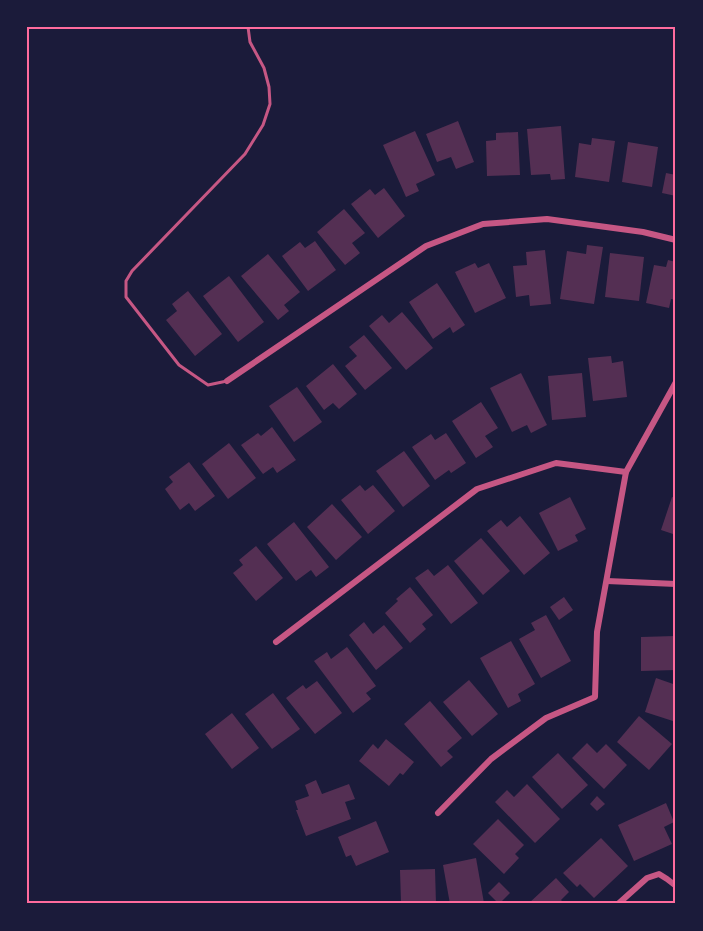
<svg xmlns="http://www.w3.org/2000/svg" width="703" height="931" viewBox="0 0 703 931" font-family="'Source Sans 3',sans-serif">
	<style>
		.building { fill: #542f53 }
		.lines { fill: none; stroke-linecap: round; stroke-linejoin: round }
		.service { stroke: #c65784; stroke-width: 3 }
		.minor { stroke: #c65784; stroke-width: 6 }
		.neatline { fill: none; stroke: #ff6b9d; stroke-width: 2 }
	</style>
	<rect width="100%" height="100%" fill="#1b1b3a"/>
	<g class="building">
		<path d="M458 121 474 162 456 169 451 157 437 162 426 134Z"/>
		<path d="M561 126 565 179 551 180 550 174 531 175 527 129Z"/>
		<path d="M415 131 435 175 416 184 419 191 406 197 383 145Z"/>
		<path d="M518 132 520 175 487 176 486 141 496 140V133Z"/>
		<path d="M592 138 615 141 609 182 575 177 579 143 591 145Z"/>
		<path d="M628 142 658 147 652 187 622 182Z"/>
		<path d="M666 173 676 175V196L662 193Z"/>
		<path d="M384 188 405 216 378 238 351 204 370 189 375 195Z"/>
		<path d="M344 209 365 233 352 243 360 253 345 265 317 232Z"/>
		<path d="M315 241 336 270 308 291 282 256 300 242 305 248Z"/>
		<path d="M587 245 603 247 594 304 560 299 567 251 586 254Z"/>
		<path d="M545 250 551 304 530 306 529 295 516 297 513 266 527 265 526 252Z"/>
		<path d="M610 253 644 257 639 301 605 297Z"/>
		<path d="M268 254 300 292 284 305 289 311 278 320 241 276Z"/>
		<path d="M668 260 676 262V300L671 299 669 308 646 303 654 265 666 267Z"/>
		<path d="M475 263 478 268 489 263 506 298 475 313 455 272Z"/>
		<path d="M229 276 264 322 238 342 203 296Z"/>
		<path d="M437 283 465 325 453 333 450 327 433 339 409 302Z"/>
		<path d="M188 291 222 334 195 356 166 320 177 311 172 304Z"/>
		<path d="M402 312 433 348 406 370 369 326 382 315 389 323Z"/>
		<path d="M364 335 392 368 365 390 345 366 357 356 349 347Z"/>
		<path d="M611 356 612 363 623 361 627 397 593 401 588 358Z"/>
		<path d="M333 364 357 394 339 409 333 403 324 410 306 386Z"/>
		<path d="M521 373 547 425 531 433 527 425 512 432 490 388Z"/>
		<path d="M582 373 586 417 552 420 548 376Z"/>
		<path d="M297 387 322 422 294 442 269 406Z"/>
		<path d="M481 402 498 428 485 436 493 447 476 458 452 421Z"/>
		<path d="M272 427 296 460 277 473 273 467 263 474 241 445 258 433 261 436Z"/>
		<path d="M446 433 466 463 451 473 449 470 435 480 412 447 431 434 435 440Z"/>
		<path d="M229 443 256 478 228 499 202 464Z"/>
		<path d="M404 451 430 486 403 507 376 471Z"/>
		<path d="M189 462 215 496 195 511 189 503 180 510 165 489 173 482 169 477Z"/>
		<path d="M360 485 365 491 373 485 395 511 368 534 341 500Z"/>
		<path d="M570 497 586 529 575 535 578 541 558 551 539 513Z"/>
		<path d="M672 497 676 498V535L661 530Z"/>
		<path d="M332 504 362 537 336 560 307 527Z"/>
		<path d="M520 516 550 553 524 575 487 531 501 520 507 527Z"/>
		<path d="M294 522 329 567 316 577 311 570 296 581 267 544Z"/>
		<path d="M481 538 510 571 483 595 454 561Z"/>
		<path d="M256 546 283 578 256 601 233 573 243 565 239 560Z"/>
		<path d="M448 565 478 603 451 624 415 578 428 569 434 576Z"/>
		<path d="M410 587 433 615 422 624 426 629 410 643 385 613 398 601 396 599Z"/>
		<path d="M564 597 573 610 559 620 550 607Z"/>
		<path d="M546 615 571 661 541 678 519 639 535 630 531 623Z"/>
		<path d="M364 622 373 634 384 625 403 648 376 670 349 635Z"/>
		<path d="M675 636 676 670 641 671V637Z"/>
		<path d="M511 641 535 684 518 694 521 701 508 708 480 658Z"/>
		<path d="M347 647 376 686 366 693 371 699 353 713 314 661 327 652 331 659Z"/>
		<path d="M656 678 676 685V722L645 712Z"/>
		<path d="M469 680 498 714 472 736 443 702Z"/>
		<path d="M317 681 342 713 315 734 286 698 303 685 306 689Z"/>
		<path d="M273 693 300 729 272 749 245 714Z"/>
		<path d="M430 701 462 738 447 751 453 757 441 767 404 724Z"/>
		<path d="M232 713 259 748 232 769 205 734Z"/>
		<path d="M639 716 672 744 649 770 617 742Z"/>
		<path d="M386 739 414 762 403 775 400 773 389 786 359 761 373 744 378 749Z"/>
		<path d="M587 743 597 753 606 744 627 765 604 789 572 758Z"/>
		<path d="M558 753 588 785 562 809 532 777Z"/>
		<path d="M316 780 322 794 349 784 355 799 345 802 351 819 306 836 296 810H298L295 801 309 796 305 785Z"/>
		<path d="M527 784 560 819 535 843 495 802 507 790 514 797Z"/>
		<path d="M597 796 605 804 597 811 590 804Z"/>
		<path d="M666 803 674 822 664 827 672 844 634 861 618 825Z"/>
		<path d="M498 819 524 845 515 854 519 858 504 874 473 844Z"/>
		<path d="M376 821 389 852 356 866 351 855 346 857 338 837Z"/>
		<path d="M601 838 628 866 594 898 580 884 577 887 563 873Z"/>
		<path d="M476 858 484 903 450 904 443 865Z"/>
		<path d="M435 869 436 904 401 903 400 870Z"/>
		<path d="M556 878 569 892 561 900 565 904H528Z"/>
		<path d="M499 882 510 893 499 904 488 893Z"/>
	</g>
	<g class="lines">
		<path class="service" d="M227 381 208 385 179 365 126 297V281L132 271 245 154 263 125 270 104 269 87 264 68 250 42 248 27"/>
		<g class="minor">
			<path d="M227 381 426 246 483 224 547 219 643 232 676 240"/>
			<path d="M607 581 676 584"/>
			<path d="M276 642 477 489 556 463 626 472"/>
			<path d="M438 813 491 759 546 718 595 697 597 632 626 472 676 382"/>
			<path d="M618 904 647 878 659 874 667 879 676 886"/>
		</g>
	</g>
	<rect width="703" height="931" fill="none" stroke="#1b1b3a" stroke-width="57"/>
	<rect x="28" y="28" width="646" height="874" class="neatline"/>
</svg>
